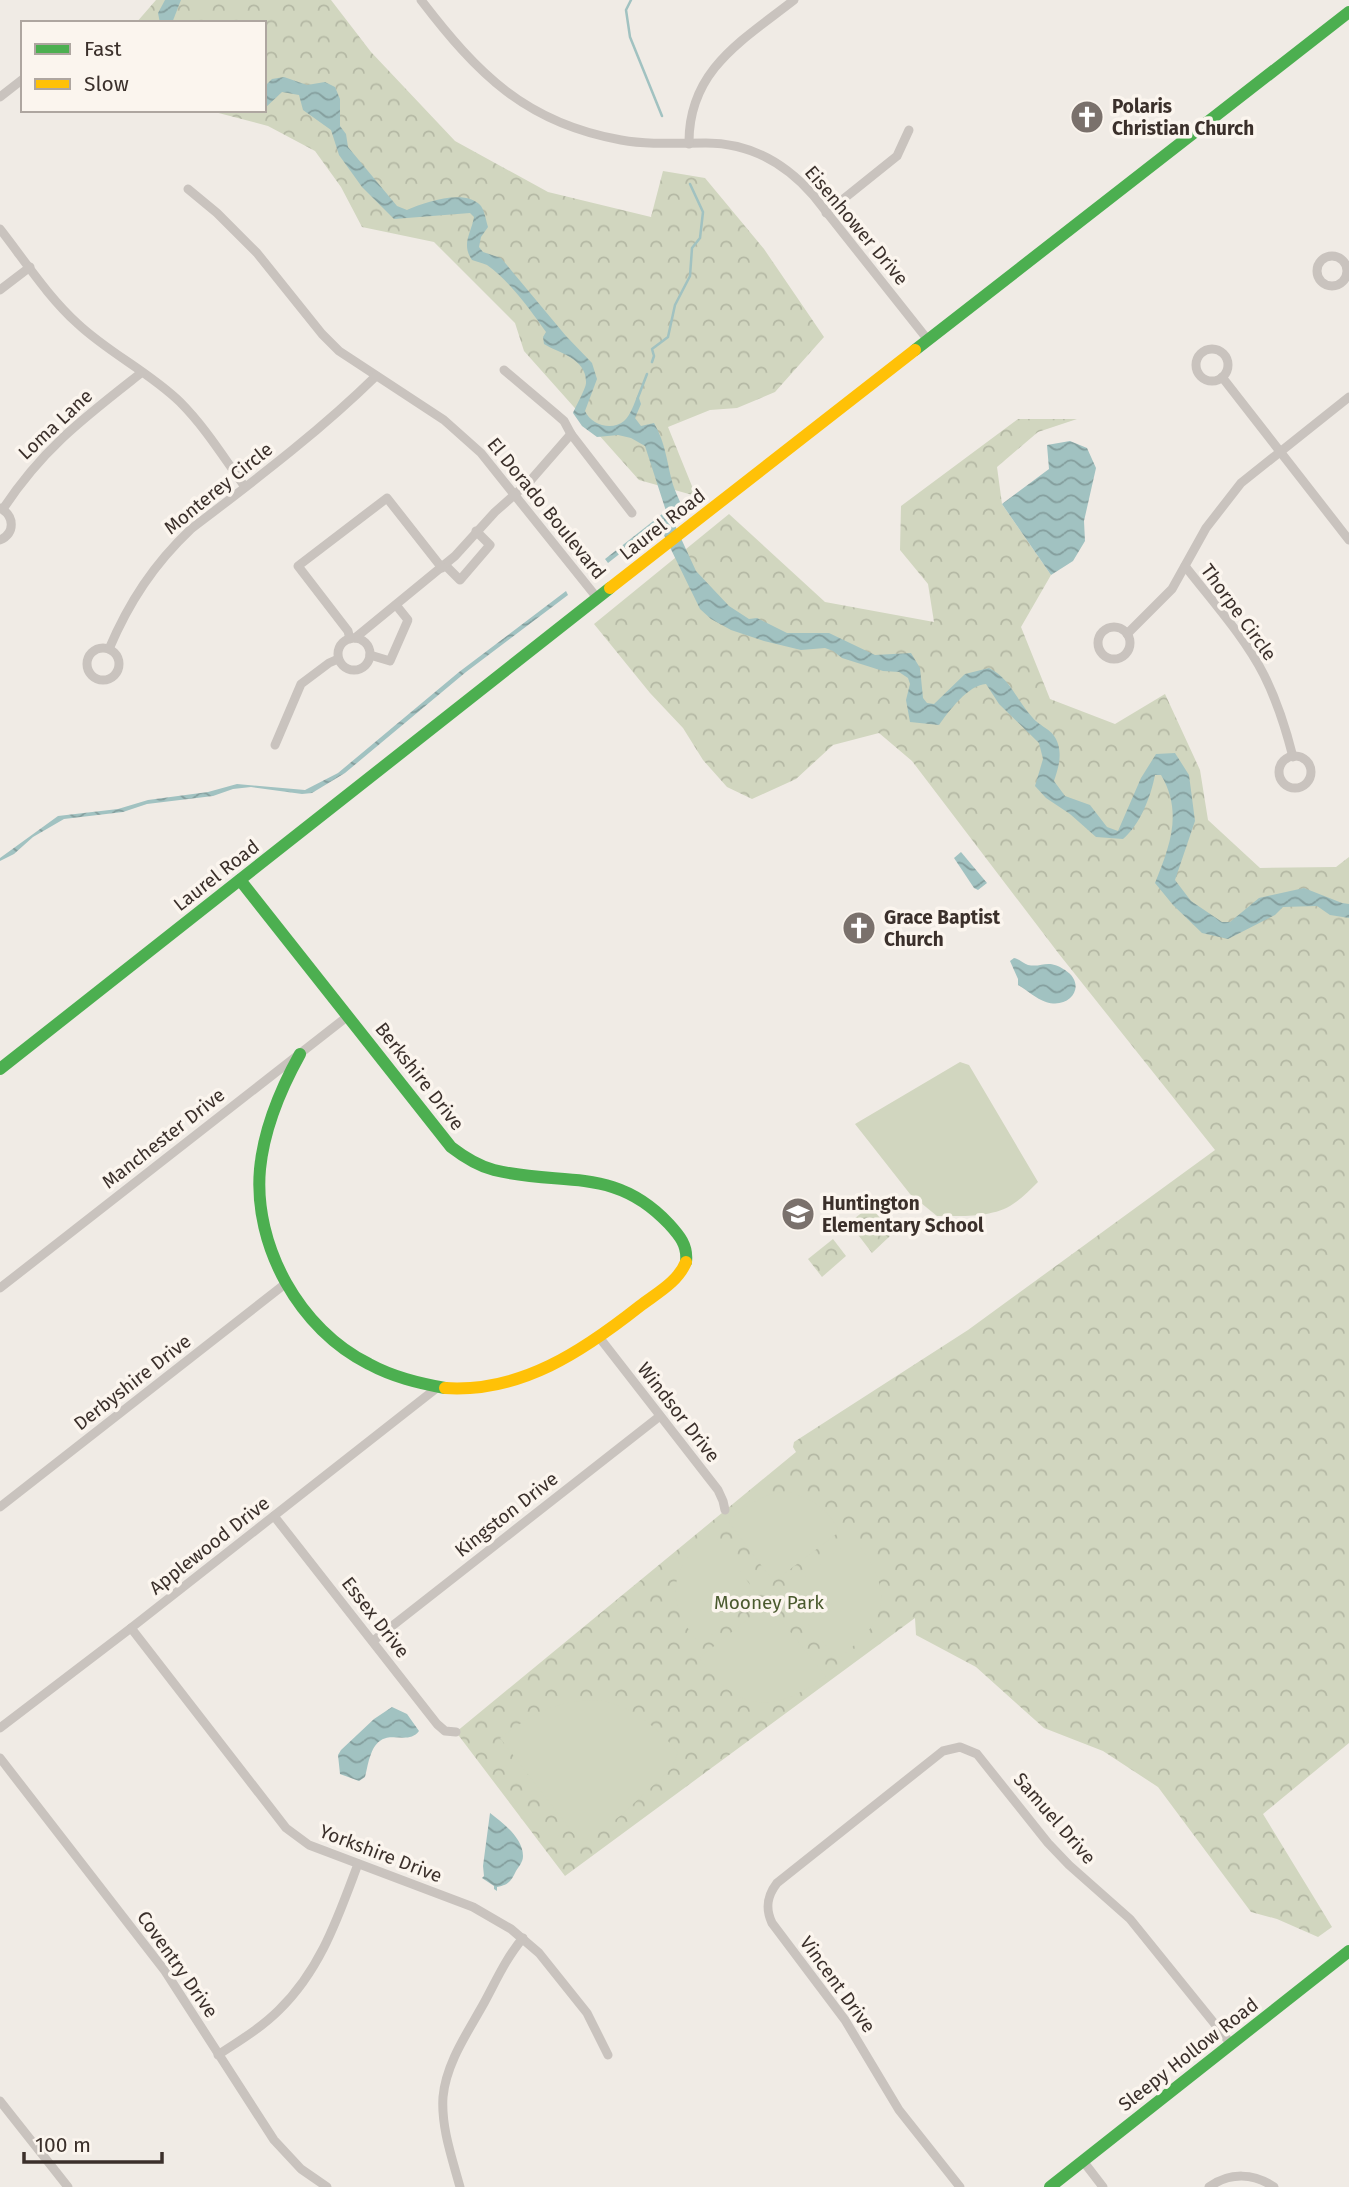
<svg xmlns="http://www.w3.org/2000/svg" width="1349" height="2187" viewBox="0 0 1349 2187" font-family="'Fira Sans',sans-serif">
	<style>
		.forest { fill: url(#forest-crowns) }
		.garden { fill: #d1d6bf }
		.water { fill: url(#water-waves) }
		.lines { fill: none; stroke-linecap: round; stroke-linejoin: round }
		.stream { stroke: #a1c2c1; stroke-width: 2.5 }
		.street { stroke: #c9c3be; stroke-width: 9 }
		.fast { stroke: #4caf50; stroke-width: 12 }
		.slow { stroke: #ffc107; stroke-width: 12 }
		.labels { text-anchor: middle; stroke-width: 7; stroke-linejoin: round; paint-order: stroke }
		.poi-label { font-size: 19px; font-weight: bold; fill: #3b302b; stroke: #fbf5ee; text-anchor: start }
		.street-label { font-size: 19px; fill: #3b302b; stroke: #fbf5ee }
		.park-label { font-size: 19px; fill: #4a5a2e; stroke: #fbf5ee }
	</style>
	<defs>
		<pattern id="forest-crowns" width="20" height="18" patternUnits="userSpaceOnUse" patternTransform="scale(1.75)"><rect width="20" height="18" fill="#d1d6bf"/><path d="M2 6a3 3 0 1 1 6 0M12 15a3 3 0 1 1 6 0" fill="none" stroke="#b4b8a4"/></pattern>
		<pattern id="water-waves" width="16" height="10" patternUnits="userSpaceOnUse" patternTransform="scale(1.75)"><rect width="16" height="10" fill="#a1c2c1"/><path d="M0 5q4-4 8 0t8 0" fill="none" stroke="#849e9d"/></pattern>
	</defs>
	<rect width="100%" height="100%" fill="#f0ebe5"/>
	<g class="forest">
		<path d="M156 0H331L371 52 455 141 548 192 651 217 663 171 705 178 764 249 824 337 775 392 737 408 710 410 668 427 696 496 639 480 524 351 515 323 434 242 362 227 341 187 315 151 268 126 207 110H264V23H136Z"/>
		<path d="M1018 419H1077L1038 432 997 467 1002 504 1051 575 1021 627 1050 699 1115 724 1165 694 1200 770 1208 820 1260 868 1336 867 1349 857V1743L1263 1814 1332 1927 1318 1937 1277 1919 1251 1912 1158 1787 1103 1751 1044 1728 976 1667 916 1635 915 1618 565 1876 456 1732 796 1452 793 1447 794 1442 968 1330 1215 1150 1059 954 912 761 879 733 833 745 796 779 752 799 727 787 703 760 683 728 650 693 594 624 729 514 825 602 934 622 928 584 900 550 901 506Z"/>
		<path d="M870 1206 885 1224 883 1227 890 1236 872 1253 849 1223Z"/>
		<path d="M833 1239 846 1256 822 1277 808 1259Z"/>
	</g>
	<g class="garden">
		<path d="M960 1062 969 1065 1038 1182C1030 1190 1022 1198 1013 1204 993 1218 960 1216 937 1216L910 1194 855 1124Z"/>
		<path d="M789 1492C811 1498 830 1510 839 1532L780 1577H770L728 1521C747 1506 763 1492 789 1492Z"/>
		<path d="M713 1533 756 1593V1598L700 1644C663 1602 668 1566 713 1533Z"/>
		<path d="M853 1538C875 1564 895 1599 869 1630 860 1641 848 1650 838 1660L785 1596 788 1590Z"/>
		<path d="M761 1609H772L826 1677C771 1714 739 1713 699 1658Z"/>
		<path d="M596 1700C632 1705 655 1726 678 1752L672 1768 620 1816 588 1840 576 1837 500 1738C532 1714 554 1701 596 1700Z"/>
	</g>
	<g class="water">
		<path d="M165 0H181L172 23H160L158 13Z"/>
		<path d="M284 77 307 85 325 82 335 87 340 99V126L346 134 348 147 397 206 407 210C425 202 466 188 481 206 485 212 486 221 488 227L481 237 479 247 483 252 501 258 566 336 592 363 597 379 585 411C591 425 612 431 624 421 631 415 634 403 638 395L641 404 635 418 641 426 654 423C666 445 666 458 672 481 674 490 679 498 682 507L673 521 696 571 729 606 749 619 757 618 787 633H829L875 655 911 653 920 668 923 698 927 703 934 704 965 674 989 668C1010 678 1017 701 1032 717 1041 728 1054 729 1058 744 1062 757 1058 769 1054 781L1065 796 1090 805 1107 827 1118 831 1141 778 1156 754 1175 753 1189 775 1195 821 1175 880 1191 901 1222 922H1230L1259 898 1304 888 1342 903 1349 904V918L1330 915 1317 906 1283 907 1275 915 1228 939 1202 933 1173 905 1155 883C1170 846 1183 812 1161 775H1155C1151 796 1140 825 1123 839L1096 837 1070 814 1046 798 1035 786 1043 759 1039 743 999 704 986 684C968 685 949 711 939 725L910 722 906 700 910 684 908 678 899 672 883 671 842 658 833 651 825 648 801 650 764 641 731 630 711 619 700 609 662 531 664 519 608 563 605 559 666 511 645 446 631 438 618 435 597 437 582 426 573 413C576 406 586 388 586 383 587 358 558 353 544 344L543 337 546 332C531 311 508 279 487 265 483 263 477 262 472 260 461 244 471 234 474 217L470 213 394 219 362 187 339 155 331 130 303 110 299 95 282 92 264 109V87L272 79Z"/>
		<path d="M1070 441 1087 448 1096 468 1084 521 1085 541 1073 561 1051 575 1002 504 1049 469 1047 445Z"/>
		<path d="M566 591 568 595 466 672 345 773 312 793 302 794 251 787 233 789 213 796 147 804 123 812 64 819 33 837 14 854 0 861V858L58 816 118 809 148 800 208 792 237 784 305 790 338 773 459 672Z"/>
		<path d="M961 852 987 883 978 890 974 888 954 858Z"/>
		<path d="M1014 958C1019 959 1024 964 1028 965 1043 968 1047 958 1065 970 1088 985 1070 1010 1046 1002 1036 999 1027 990 1018 985V979L1010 961Z"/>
		<path d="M392 1707 407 1714 419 1731C406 1748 383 1723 371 1754 368 1761 367 1769 365 1777L359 1781 340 1774 338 1755 341 1750 374 1719Z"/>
		<path d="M490 1813C503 1823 523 1838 523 1856 523 1862 519 1866 516 1871 511 1881 509 1885 497 1887V1891L494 1889V1886L482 1878 484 1876 483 1866Z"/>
	</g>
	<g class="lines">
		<g class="stream">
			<path d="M631 0 626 10 630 37 662 116"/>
			<path d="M652 362 654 356 652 349 668 337 675 305 690 276 692 248 700 238 703 212 690 184"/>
			<path d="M637 400 647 374"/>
		</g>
		<g class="street">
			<path d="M421 0C477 73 525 123 621 140 649 145 677 143 706 143 749 143 785 163 813 195L928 340"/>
			<path d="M0 97 23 79"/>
			<path d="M689 144C688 70 743 40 794 0"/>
			<path d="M188 189 217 213 257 253 322 334 339 351 444 420 481 453 598 599"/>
			<path d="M826 213 897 156 909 130"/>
			<path d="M0 229C25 261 48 297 78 324 109 353 149 372 180 402 205 427 224 458 245 487"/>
			<circle cx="1332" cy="271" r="15"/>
			<path d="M0 290 30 267"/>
			<circle cx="1212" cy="365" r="16"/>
			<path d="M504 370 556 414 564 421 571 434"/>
			<path d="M1222 377 1349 540"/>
			<path d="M0 508C15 516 15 533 0 540"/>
			<path d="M3 509C43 448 85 417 141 373"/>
			<path d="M445 565 460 580 490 545 476 531"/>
			<path d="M1185 566C1212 601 1244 636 1264 675 1277 701 1286 729 1293 757"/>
			<circle cx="1114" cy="643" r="16"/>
			<path d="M1127 634 1172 589 1206 528 1241 483 1349 397"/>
			<path d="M355 638 455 556 495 512 530 481 571 434 632 513"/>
			<circle cx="354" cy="654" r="16"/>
			<path d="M350 639 348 631 298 566 387 498 442 568"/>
			<circle cx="103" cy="664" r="16"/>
			<path d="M109 649C129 602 154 564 191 529 255 480 319 432 376 376"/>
			<path d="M370 655 390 661 408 620 396 605"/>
			<path d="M275 745 301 684 329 663 338 659"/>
			<circle cx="1295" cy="772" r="16"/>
			<path d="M0 1288 348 1016"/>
			<path d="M599 1337 718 1490 723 1501 725 1510"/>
			<path d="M0 1507 285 1284"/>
			<path d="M274 1516 437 1724 445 1731 456 1732"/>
			<path d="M131 1628 286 1828 309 1845 473 1907 511 1929 539 1953 587 2013 608 2055"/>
			<path d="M373 1641 660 1416"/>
			<path d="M0 1728 131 1628 438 1387"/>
			<path d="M0 1758 165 1971 274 2140 301 2169 327 2187"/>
			<path d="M218 2055C239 2041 261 2028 279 2010 321 1969 338 1917 358 1864"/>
			<path d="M0 2101 68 2187"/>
			<path d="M1083 2161 1103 2187"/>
			<path d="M460 2187C452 2158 441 2127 443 2097 446 2063 468 2032 484 2003 496 1981 506 1958 523 1938"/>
			<path d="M960 2187 899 2110 845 2020 772 1923C765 1908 767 1896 777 1883L943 1751 960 1747 977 1754 1048 1843 1069 1865 1130 1919 1231 2044"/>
			<path d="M1209 2187C1230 2172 1254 2173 1274 2187"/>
		</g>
		<g class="fast">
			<path d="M915 350 1349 12"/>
			<path d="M240 880 451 1147C464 1157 478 1166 494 1170 562 1187 614 1165 669 1224 679 1235 688 1245 686 1262"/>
			<path d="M300 1054C280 1090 264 1128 260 1169 253 1246 300 1330 369 1364 393 1377 418 1383 445 1388"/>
			<path d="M0 1069 610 588"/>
			<path d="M1050 2187 1349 1951"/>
		</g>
		<g class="slow">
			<path d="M610 588 915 350"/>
			<path d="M445 1388C521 1393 583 1351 640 1306 657 1293 678 1282 686 1262"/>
		</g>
	</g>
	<defs>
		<symbol id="church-disc" viewBox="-11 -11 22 22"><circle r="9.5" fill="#7a716c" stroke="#fbf5ee"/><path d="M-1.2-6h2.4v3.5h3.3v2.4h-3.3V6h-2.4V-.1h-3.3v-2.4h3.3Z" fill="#fff"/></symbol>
		<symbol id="school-disc" viewBox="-11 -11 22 22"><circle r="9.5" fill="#7a716c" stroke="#fbf5ee"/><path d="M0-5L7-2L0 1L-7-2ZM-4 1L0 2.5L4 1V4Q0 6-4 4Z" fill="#fff"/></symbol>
	</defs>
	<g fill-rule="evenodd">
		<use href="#church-disc" x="1068" y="98" width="38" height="38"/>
		<use href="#church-disc" x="840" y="909" width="38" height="38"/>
		<use href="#school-disc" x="779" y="1195" width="38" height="38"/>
	</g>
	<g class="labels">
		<g class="poi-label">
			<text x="1112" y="113">Polaris<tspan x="1112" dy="22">Christian Church</tspan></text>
			<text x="884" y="924">Grace Baptist<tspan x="884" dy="22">Church</tspan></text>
			<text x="822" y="1210">Huntington<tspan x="822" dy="22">Elementary School</tspan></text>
		</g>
		<g class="street-label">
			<text transform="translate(857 225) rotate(50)" y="7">Eisenhower Drive</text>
			<text transform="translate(55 424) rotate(-43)" y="7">Loma Lane</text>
			<text transform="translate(218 488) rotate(-39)" y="7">Monterey Circle</text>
			<text transform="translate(547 508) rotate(51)" y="7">El Dorado Boulevard</text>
			<text transform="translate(662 524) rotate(-38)" y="7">Laurel Road</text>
			<text transform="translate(1239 612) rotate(54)" y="7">Thorpe Circle</text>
			<text transform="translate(216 875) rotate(-38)" y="7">Laurel Road</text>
			<text transform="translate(420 1076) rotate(52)" y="7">Berkshire Drive</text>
			<text transform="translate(163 1138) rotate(-38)" y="7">Manchester Drive</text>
			<text transform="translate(132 1382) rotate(-38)" y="7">Derbyshire Drive</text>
			<text transform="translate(679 1412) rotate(52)" y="7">Windsor Drive</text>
			<text transform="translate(506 1514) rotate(-38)" y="7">Kingston Drive</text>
			<text transform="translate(209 1545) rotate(-38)" y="7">Applewood Drive</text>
			<text transform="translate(376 1617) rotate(52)" y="7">Essex Drive</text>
			<text transform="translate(1055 1818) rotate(49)" y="7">Samuel Drive</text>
			<text transform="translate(381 1853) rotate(21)" y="7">Yorkshire Drive</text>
			<text transform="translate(178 1964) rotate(55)" y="7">Coventry Drive</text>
			<text transform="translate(838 1984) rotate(54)" y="7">Vincent Drive</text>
			<text transform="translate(1188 2054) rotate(-38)" y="7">Sleepy Hollow Road</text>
		</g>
		<g class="park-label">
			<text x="769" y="1609">Mooney Park</text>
		</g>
	</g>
	<rect x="21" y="21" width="245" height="91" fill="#fbf5ee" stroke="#aea6a0" stroke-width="2"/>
	<rect x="35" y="44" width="35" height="10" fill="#4caf50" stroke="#aea6a0" stroke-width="2"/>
	<text x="84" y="56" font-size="21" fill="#3b302b">Fast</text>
	<rect x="35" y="79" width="35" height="10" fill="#ffc107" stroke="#aea6a0" stroke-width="2"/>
	<text x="84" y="91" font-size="21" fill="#3b302b">Slow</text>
	<path d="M24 2152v10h138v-10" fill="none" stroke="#3b302b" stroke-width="3.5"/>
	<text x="35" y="2152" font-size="21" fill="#3b302b" stroke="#fbf5ee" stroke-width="5" paint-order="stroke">100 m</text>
</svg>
